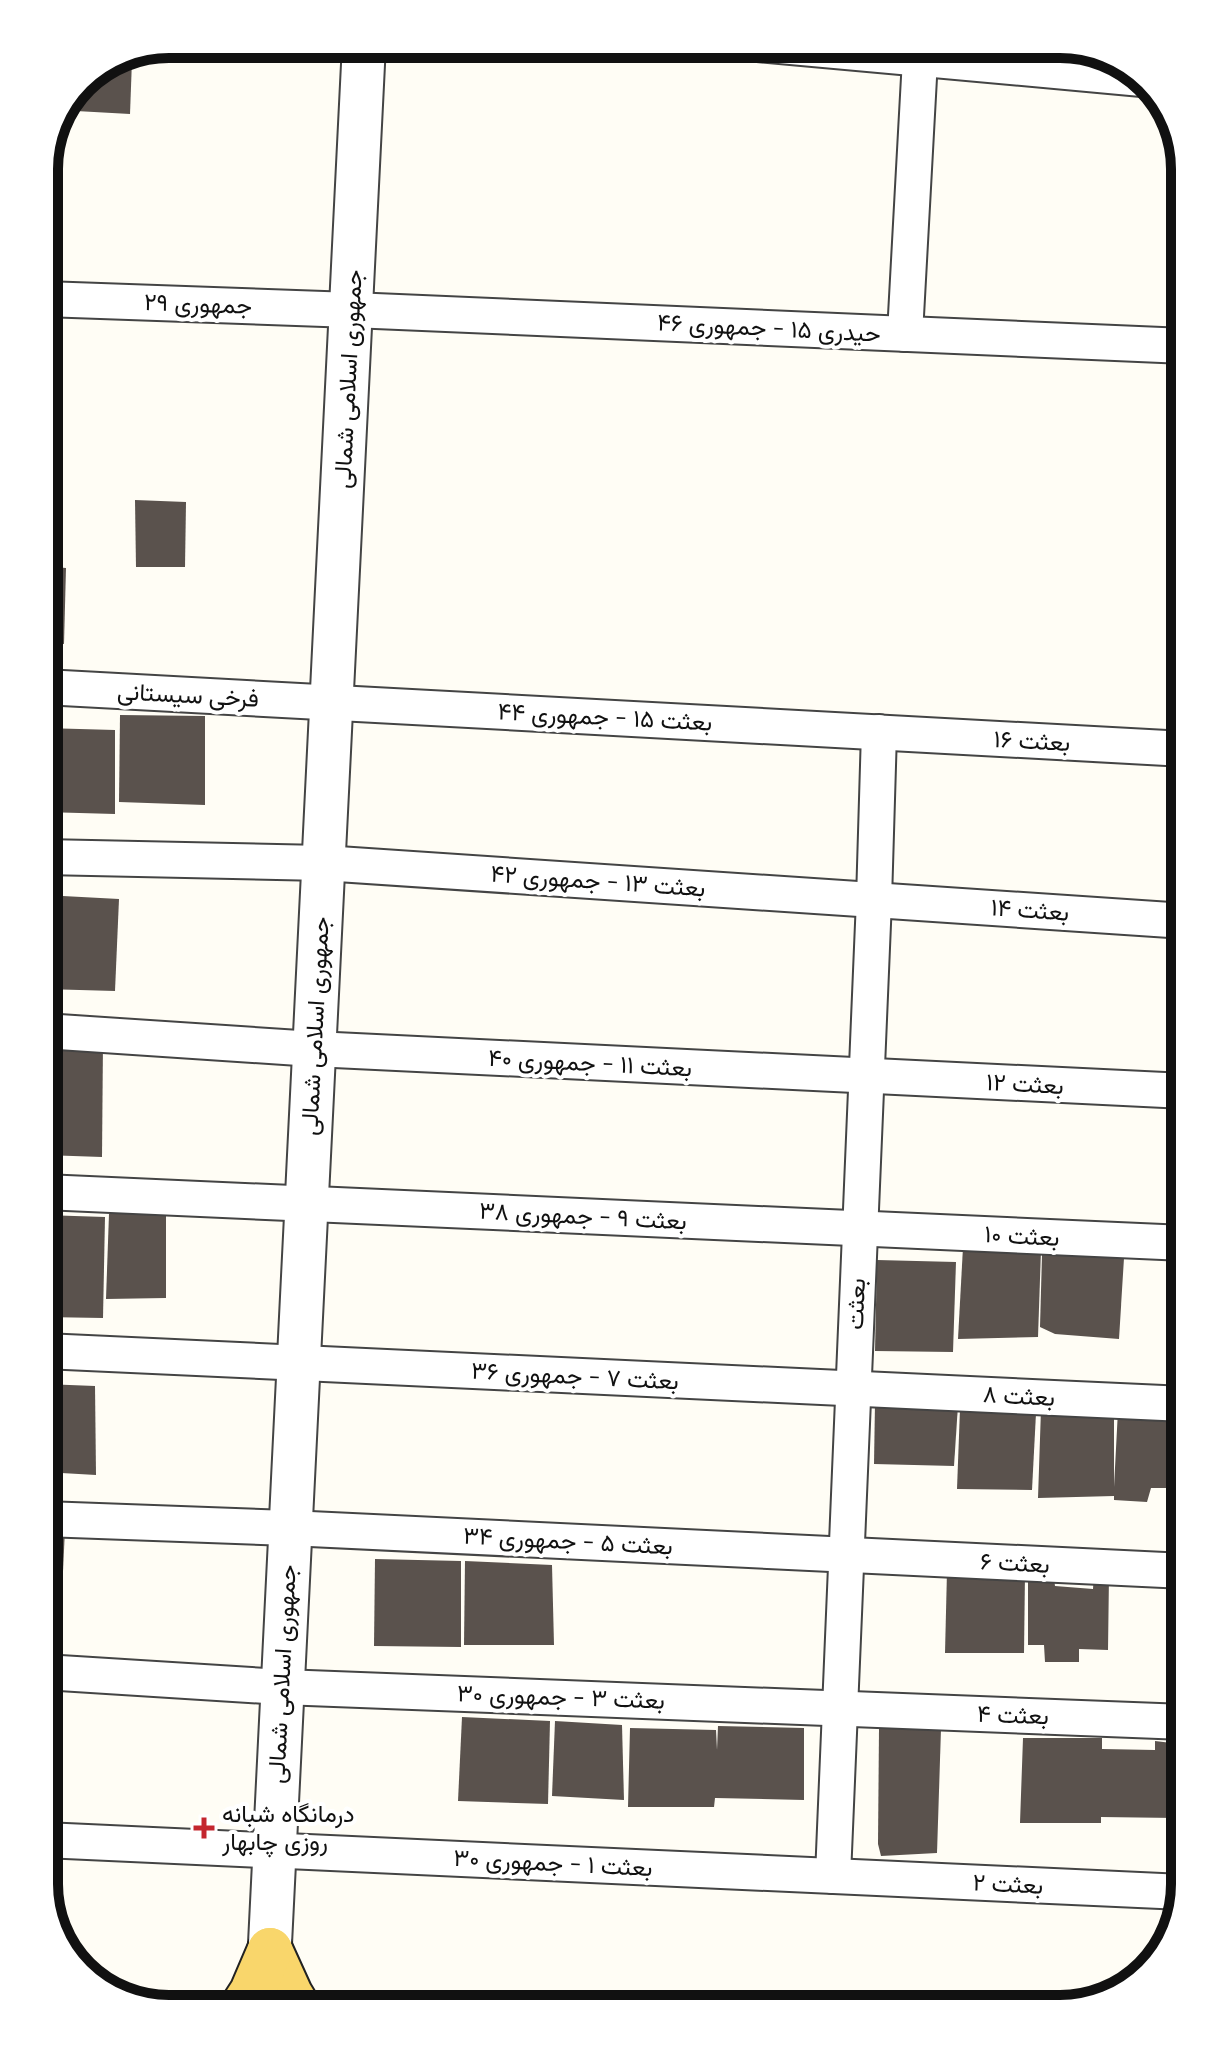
<svg xmlns="http://www.w3.org/2000/svg" width="1229" height="2053" viewBox="0 0 1229 2053" font-family="Lora,Vazirmatn,serif">
	<style>
		.building { fill: #5a524d }
		.lines { fill: none; stroke-linecap: round; stroke-linejoin: round }
		.minor-casing { stroke: #444; stroke-width: 38 }
		.tertiary-casing { stroke: #444; stroke-width: 46 }
		.primary-casing { stroke: #222; stroke-width: 48 }
		.minor { stroke: #fff; stroke-width: 34 }
		.tertiary { stroke: #fff; stroke-width: 42 }
		.primary { stroke: #f9d66b; stroke-width: 44 }
		.poi-dot { fill: #c4262e; stroke: #fff; stroke-width: 3 }
		.labels { text-anchor: middle; stroke-width: 8; stroke-linejoin: round; paint-order: stroke }
		.street-label { font-size: 24px; fill: #111; stroke: #fff }
		.poi-label { font-size: 24px; fill: #111; stroke: #fff; text-anchor: start }
		.rim { fill: none; stroke: #111; stroke-width: 10 }
	</style>
	<rect width="100%" height="100%" fill="#fffdf5"/>
	<g class="building">
		<path d="M132 60 130 114 76 111 77 89 81 80Z"/>
		<path d="M61 125 63 126 44 184V162Z"/>
		<path d="M135 500 186 502 185 567H136Z"/>
		<path d="M44 566 66 568 64 644 44 642Z"/>
		<path d="M120 715 205 716V805L119 802Z"/>
		<path d="M44 728 115 730V814L44 812Z"/>
		<path d="M44 895 119 899 115 991 44 989Z"/>
		<path d="M44 1036 103 1041 102 1157 44 1155Z"/>
		<path d="M109 1214H166V1298L106 1299Z"/>
		<path d="M44 1215 105 1217 103 1318 44 1317Z"/>
		<path d="M963 1247 1041 1250 1038 1337 958 1339Z"/>
		<path d="M1042 1255 1124 1258 1119 1339 1055 1334 1040 1327Z"/>
		<path d="M877 1260 956 1262 953 1352 875 1351Z"/>
		<path d="M44 1384 95 1386 96 1475 44 1472Z"/>
		<path d="M875 1403 958 1405 954 1466 874 1464Z"/>
		<path d="M960 1409 1036 1413 1032 1490 957 1489Z"/>
		<path d="M1041 1409 1114 1413V1487L1118 1410 1185 1414V1488H1151L1147 1502 1114 1500V1496L1038 1498Z"/>
		<path d="M44 1528 65 1529 61 1614 44 1613Z"/>
		<path d="M375 1559 461 1561V1647L374 1646Z"/>
		<path d="M465 1561 552 1565 554 1645H464Z"/>
		<path d="M947 1571 1025 1573 1024 1653H945Z"/>
		<path d="M1028 1571 1053 1572 1055 1586 1093 1589 1094 1573 1109 1575 1108 1650 1079 1649V1662H1045L1044 1645H1028Z"/>
		<path d="M462 1717 550 1721 548 1804 458 1801Z"/>
		<path d="M555 1721 622 1725 624 1800 552 1796Z"/>
		<path d="M718 1726 804 1728V1800L715 1798 714 1807H628L630 1728 716 1730 717 1750Z"/>
		<path d="M879 1729H941L937 1853 881 1856 878 1844Z"/>
		<path d="M1023 1738H1102V1749L1155 1750V1741L1180 1744 1176 1818 1101 1817V1823H1020Z"/>
	</g>
	<g class="lines">
		<defs>
			<g id="minor">
				<path d="M758 44 1142 79"/>
				<path d="M44 299 352 310 1185 346"/>
				<path d="M905 334 920 59"/>
				<path d="M44 687 1185 749"/>
				<path d="M44 857 323 863 1185 921"/>
				<path d="M44 1031 314 1049 1185 1091"/>
				<path d="M44 1192 1185 1243"/>
				<path d="M44 1351 1185 1404"/>
				<path d="M44 1519 289 1528 1185 1571"/>
				<path d="M44 1672 282 1687 1185 1722"/>
				<path d="M44 1840 1183 1892"/>
				<path d="M833 1876 874 900 879 732"/>
			</g>
			<path id="tertiary" d="M268 1984 364 44"/>
			<g id="primary">
				<path d="M270 1950 290 1994 299 2009"/>
				<path d="M241 2009 252 1992 270 1950"/>
			</g>
		</defs>
		<use href="#minor" class="minor-casing"/>
		<use href="#tertiary" class="tertiary-casing"/>
		<use href="#primary" class="primary-casing"/>
		<use href="#minor" class="minor"/>
		<use href="#tertiary" class="tertiary"/>
		<use href="#primary" class="primary"/>
	</g>
	<path class="poi-dot" d="M200 1816h8v8h8v8h-8v8h-8v-8h-8v-8h8z"/>
	<g class="labels">
		<g class="street-label">
			<text transform="translate(198 304) rotate(2)" y="8">جمهوری ۲۹</text>
			<text transform="translate(769 328) rotate(3)" y="8">حیدری ۱۵ - جمهوری ۴۶</text>
			<text transform="translate(348 379) rotate(-87)" y="8">جمهوری اسلامی شمالی</text>
			<text transform="translate(188 695) rotate(3)" y="8">فرخی سیستانی</text>
			<text transform="translate(605 717) rotate(3)" y="8">بعثت ۱۵ - جمهوری ۴۴</text>
			<text transform="translate(1032 741) rotate(3)" y="8">بعثت ۱۶</text>
			<text transform="translate(598 881) rotate(4)" y="8">بعثت ۱۳ - جمهوری ۴۲</text>
			<text transform="translate(1030 910) rotate(4)" y="8">بعثت ۱۴</text>
			<text transform="translate(315 1026) rotate(-87)" y="8">جمهوری اسلامی شمالی</text>
			<text transform="translate(590 1063) rotate(3)" y="8">بعثت ۱۱ - جمهوری ۴۰</text>
			<text transform="translate(1025 1084) rotate(3)" y="8">بعثت ۱۲</text>
			<text transform="translate(583 1216) rotate(3)" y="8">بعثت ۹ - جمهوری ۳۸</text>
			<text transform="translate(1022 1236) rotate(3)" y="8">بعثت ۱۰</text>
			<text transform="translate(856 1304) rotate(-88)" y="8">بعثت</text>
			<text transform="translate(575 1376) rotate(3)" y="8">بعثت ۷ - جمهوری ۳۶</text>
			<text transform="translate(1019 1396) rotate(3)" y="8">بعثت ۸</text>
			<text transform="translate(568 1541) rotate(3)" y="8">بعثت ۵ - جمهوری ۳۴</text>
			<text transform="translate(1015 1563) rotate(3)" y="8">بعثت ۶</text>
			<text transform="translate(282 1674) rotate(-87)" y="8">جمهوری اسلامی شمالی</text>
			<text transform="translate(561 1697) rotate(2)" y="8">بعثت ۳ - جمهوری ۳۰</text>
			<text transform="translate(1013 1715) rotate(2)" y="8">بعثت ۴</text>
			<text transform="translate(553 1863) rotate(3)" y="8">بعثت ۱ - جمهوری ۳۰</text>
			<text transform="translate(1008 1884) rotate(3)" y="8">بعثت ۲</text>
		</g>
		<g class="poi-label">
			<text x="222" y="1822">درمانگاه شبانه<tspan x="222" dy="28">روزی چابهار</tspan></text>
		</g>
	</g>
	<path d="M0 0H1229V2053H0ZM169 58H1060A111 111 0 0 1 1171 169V1884A111 111 0 0 1 1060 1995H169A111 111 0 0 1 58 1884V169A111 111 0 0 1 169 58Z" fill="#fff" fill-rule="evenodd"/>
	<path class="rim" d="M169 58H1060A111 111 0 0 1 1171 169V1884A111 111 0 0 1 1060 1995H169A111 111 0 0 1 58 1884V169A111 111 0 0 1 169 58Z"/>
</svg>
